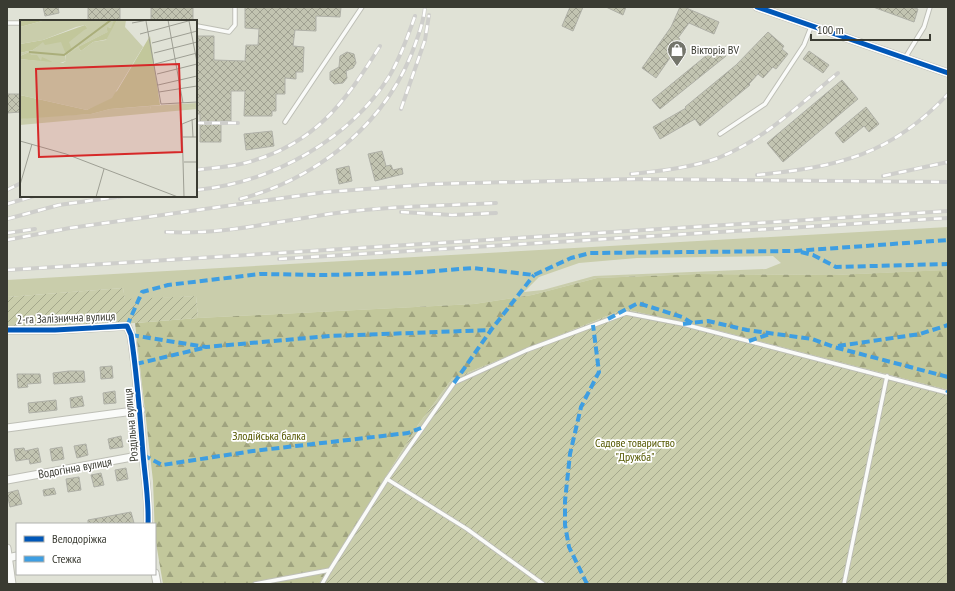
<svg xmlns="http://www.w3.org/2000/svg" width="955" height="591" viewBox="0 0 955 591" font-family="'PT Sans Narrow',sans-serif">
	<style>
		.grass { fill: #c9cdab; fill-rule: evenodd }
		.forest { fill: url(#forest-firs) }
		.garden { fill: url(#garden-furrows) }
		.building { fill: url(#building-cross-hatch); stroke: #afb0a7 }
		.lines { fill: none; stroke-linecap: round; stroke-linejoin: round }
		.service-casing { stroke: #bebfb6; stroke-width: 5.5 }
		.minor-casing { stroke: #bebfb6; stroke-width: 9 }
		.service { stroke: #fafbf9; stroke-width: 3.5 }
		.minor { stroke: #fafbf9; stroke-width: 7 }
		.rail-casing { stroke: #cececb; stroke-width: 4 }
		.rail { stroke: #fff; stroke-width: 2.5; stroke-dasharray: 8; stroke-linecap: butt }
		.quiet { stroke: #3e9ee2; stroke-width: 4; stroke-dasharray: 8 4; stroke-linecap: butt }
		.cycleway-casing { stroke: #fff; stroke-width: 8 }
		.cycleway { stroke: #0057b8; stroke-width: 5 }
		.labels { text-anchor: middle; stroke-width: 3.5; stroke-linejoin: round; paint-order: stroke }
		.poi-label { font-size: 12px; fill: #3a3b32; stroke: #fff; text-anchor: start }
		.street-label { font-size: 12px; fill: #3a3b32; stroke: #fff }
		.park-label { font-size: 12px; fill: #555801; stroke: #fff }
		.inset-river { fill: none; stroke: #aaae7a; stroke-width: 2 }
		.inset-road { fill: none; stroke: #9e9f94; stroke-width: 1 }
		.view { fill: #d62828; fill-opacity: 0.15; stroke: #d62828; stroke-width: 2 }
		.inset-edge { fill: none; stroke: #3a3b32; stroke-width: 2 }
	</style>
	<defs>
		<pattern id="forest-firs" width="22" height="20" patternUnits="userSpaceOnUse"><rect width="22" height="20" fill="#c2c79b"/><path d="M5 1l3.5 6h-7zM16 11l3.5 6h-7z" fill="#9fa37f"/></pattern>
		<pattern id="garden-furrows" width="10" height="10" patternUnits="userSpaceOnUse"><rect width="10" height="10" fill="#c9cdab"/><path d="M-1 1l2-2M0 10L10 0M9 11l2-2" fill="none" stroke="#a4a88c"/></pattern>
		<pattern id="building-cross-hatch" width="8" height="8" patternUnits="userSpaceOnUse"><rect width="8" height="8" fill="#c2c4b1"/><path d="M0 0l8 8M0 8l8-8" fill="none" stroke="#9fa091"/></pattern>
	</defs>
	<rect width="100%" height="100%" fill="#e0e2d6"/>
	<path class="grass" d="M948 227V270L835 275 697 274 597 278 532 295 474 304 198 318 196 296 125 300 123 288 7 297V280ZM773 256 781 263 766 269 594 276 543 290 524 292 539 277 579 263 637 258Z"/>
	<path class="forest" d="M945 270H948V390L716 330 624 309 452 379 418 425 319 584H163L155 537 153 481 135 323 198 318 474 304 532 295 597 278 697 274 835 275Z"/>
	<g class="garden">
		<path d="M123 288 125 299 196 296 198 318 135 323 7 327V297Z"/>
		<path d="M624 309 716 330 948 390V584H319L418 425 452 379Z"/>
	</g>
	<g class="building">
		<path d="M43 7H58L59 13 45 16Z"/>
		<rect x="88" y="7" width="32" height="14"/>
		<rect x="151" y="7" width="42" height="14"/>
		<path d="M245 7H341L340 17 316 16V31L295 30 293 46 304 47 303 72H296V79L285 78V94H276V111H272V116H244L245 91H231V121H221V142H200V114H196V60H198V36H214V60L245 61 246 45H258L259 29 245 28Z"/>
		<path d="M570 7H583L573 31 562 26Z"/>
		<path d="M606 7H626L623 15Z"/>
		<path d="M680 7H684L719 22 714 34 689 23 678 38 680 39 674 48V52L656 78 642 68 671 27Z"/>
		<path d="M873 7H911L918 9 914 22Z"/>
		<path d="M768 32 784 46 782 49 788 54 776 69 773 67 763 78 758 74 749 84 750 85 700 126 695 119 660 139 653 127 686 108 685 107 736 65Z"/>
		<path d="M718 46 726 56 660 109 652 100Z"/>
		<path d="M809 51 829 65 823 73 803 59Z"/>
		<path d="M347 52 354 54 356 63 353 68 346 71 347 78 343 83 334 84 330 80V72L339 67 340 56Z"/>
		<path d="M842 80 858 99 783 162 767 143Z"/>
		<path d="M7 94H21V112L7 113Z"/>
		<path d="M866 107 879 124 869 132 864 126 843 143 835 133Z"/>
		<path d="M272 131 274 146 246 150 244 134Z"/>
		<path d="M382 151 386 166 391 165 393 170 402 168 403 174 375 181 368 154Z"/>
		<path d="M349 166 352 181 339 184 336 169Z"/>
		<path d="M112 366 113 378 101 379 100 367Z"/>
		<path d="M69 371H84L85 382 54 384 53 373Z"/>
		<path d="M17 374H40L41 383 27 384 28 387 18 388Z"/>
		<path d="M115 391 116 403 104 404 103 393Z"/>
		<path d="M82 396 84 406 71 408 70 398Z"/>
		<path d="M56 400 57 410 29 413 28 403Z"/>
		<path d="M121 436 123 447 110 449 108 439Z"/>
		<path d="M86 444 88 455 77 458 74 446Z"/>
		<path d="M62 447 64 459 52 461 50 449Z"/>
		<path d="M24 448 25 451 38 448 41 462 30 464 29 459 16 461 14 449Z"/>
		<path d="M126 468 128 479 117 481 115 470Z"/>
		<path d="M101 473 104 485 94 487 91 475Z"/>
		<path d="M79 477 81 490 68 492 66 479Z"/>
		<path d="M54 488 56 494 44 496 43 490Z"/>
		<path d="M18 490 22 504 10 507 7 493Z"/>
		<path d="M131 512 134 523 88 524V520Z"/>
	</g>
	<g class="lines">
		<defs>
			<g id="service">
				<path d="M7 23H21"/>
				<path d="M197 26 229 32 235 25V7"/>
				<path d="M905 58 924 27 930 7"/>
				<path d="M285 122 362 7"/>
				<path d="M720 134 765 104 804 45 811 27"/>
				<path d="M387 479 467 529 543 584"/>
				<path d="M255 584 330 570 387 479 454 383 527 350 626 313 683 324 948 393"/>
				<path d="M322 584 330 570"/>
				<path d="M844 584 887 376"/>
			</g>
			<g id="minor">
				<path d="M757 7 948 73"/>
				<path d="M7 330H55L127 326 131 335C137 374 140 414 143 454 145 478 149 500 148 524"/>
				<path d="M7 428 141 410"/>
				<path d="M7 480 143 455"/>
				<path d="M7 548 12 584"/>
				<path d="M7 558 17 556"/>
				<path d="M155 573 157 584"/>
			</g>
		</defs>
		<use href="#service" class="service-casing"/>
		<use href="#minor" class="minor-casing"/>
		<use href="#service" class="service"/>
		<use href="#minor" class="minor"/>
		<defs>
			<g id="rail">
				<path d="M401 109 425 40 429 15"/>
				<path d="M196 123H238"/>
				<path d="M196 170C212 168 229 167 245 163 314 145 344 104 380 46"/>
				<path d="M631 174C660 171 690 168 718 158 764 140 800 104 838 73"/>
				<path d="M757 175C838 167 891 155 948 94"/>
				<path d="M883 176 948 162"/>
				<path d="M7 190 21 183"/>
				<path d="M196 190C271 183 350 140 390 75 401 56 408 36 415 16"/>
				<path d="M240 199C320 178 389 121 416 42 420 31 424 19 425 7"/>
				<path d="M7 204 34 196"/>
				<path d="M401 212 452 215 496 213"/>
				<path d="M7 219 59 205 124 196"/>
				<path d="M166 232C222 235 274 222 329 214 384 206 440 206 496 203"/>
				<path d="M7 233 35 229"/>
				<path d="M7 240 70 228 326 192 433 184 634 179 948 182"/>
				<path d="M279 259 948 218"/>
				<path d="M7 270 948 211"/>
			</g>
		</defs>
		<use href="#rail" class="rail-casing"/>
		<use href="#rail" class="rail"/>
		<g class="quiet">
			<path d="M801 252 813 255 836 267 948 264"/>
			<path d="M608 319 638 303 682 317 692 323"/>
			<path d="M683 324 708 321 747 330 812 339 834 347 948 377"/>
			<path d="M127 326 142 292 168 285 260 274 323 275 410 273 473 268 534 275 571 258 590 253 795 251 948 240"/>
			<path d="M131 335 206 347 330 336 491 330"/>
			<path d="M749 341 770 334"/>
			<path d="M838 346 920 334 948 325"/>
			<path d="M136 364 203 348"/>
			<path d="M454 383 491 330 534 275"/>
			<path d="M947 393 948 391"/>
			<path d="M143 455 162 465 253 451 408 433 421 428"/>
			<path d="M587 584 569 547 565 525V501L570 454 581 407 599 372 593 325"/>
		</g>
		<defs>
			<g id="cycleway">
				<path d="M757 7 948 73"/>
				<path d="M7 330H55L127 326 131 335C137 374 140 414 143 454 145 478 149 500 148 524"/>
			</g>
		</defs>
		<use href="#cycleway" class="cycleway-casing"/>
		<use href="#cycleway" class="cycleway"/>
	</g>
	<defs>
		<symbol id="shop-pin" viewBox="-11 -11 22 30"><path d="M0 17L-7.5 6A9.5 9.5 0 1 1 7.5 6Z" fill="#74756b" stroke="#fff"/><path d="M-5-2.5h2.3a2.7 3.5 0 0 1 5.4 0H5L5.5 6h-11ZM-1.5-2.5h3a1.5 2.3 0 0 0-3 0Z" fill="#fff"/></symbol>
	</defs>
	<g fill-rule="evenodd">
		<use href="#shop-pin" x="666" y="39" width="22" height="30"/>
	</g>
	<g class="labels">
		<g class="poi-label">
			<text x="691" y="54">Вікторія BV</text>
		</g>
		<g class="street-label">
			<text transform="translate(66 318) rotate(-2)" y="4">2-га Залізнична вулиця</text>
			<text transform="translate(131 425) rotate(-95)" y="4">Роздільна вулиця</text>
			<text transform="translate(75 468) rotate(-10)" y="4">Водогінна вулиця</text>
		</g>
		<g class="park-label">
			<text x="269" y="440">Злодійська балка</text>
			<text x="635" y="447">Садове товариство<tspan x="635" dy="14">"Дружба"</tspan></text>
		</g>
	</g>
	<g transform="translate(20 20)">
		<rect width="177" height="177" fill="#e0e2d6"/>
		<path d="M130 86 131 89 177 87V89L0 105V99L13 97 71 94 90 89Z" fill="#c9cdab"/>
		<path d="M0 0H26L0 7ZM91 0H97L88 19 73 22 61 31 58 27 46 35 45 32 17 27 13 30 0 33V24L23 20 65 5 68 9 54 20 52 30 87 12 86 6 91 8ZM130 16 140 85 90 89 71 94 0 99V75L67 90 97 71ZM9 32 27 37 34 43 0 39V36Z" fill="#c2c79b"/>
		<path d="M83 0H94L91 8 86 7 88 12 52 30 49 22 64 10ZM23 22 25 25 41 22 45 32 46 41 37 44 22 37 21 41 17 35H11L9 32 0 36V33L13 30Z" fill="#c9cdab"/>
		<path d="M26 0H83L72 8 68 9 65 5 56 7 23 20 0 24V7ZM97 0H106L105 7 123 27 92 78 67 90 0 75V39L43 43 46 41V35L58 27 61 31 73 22 86 20ZM177 83V87L142 90 131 89 130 86Z" fill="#c9cdab"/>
		<path class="inset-river" d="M9 32 44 35 91 0"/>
		<path class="inset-road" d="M148 0 163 83M126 1 141 84 177 82M169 1 177 42M112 3 128 0M120 14 172 0M132 23 177 11M134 33 177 22M135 44 177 33M137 54 177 44M138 65 177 56M139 72 177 66M172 99 173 117M163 117H177M0 121 46 134 158 177M164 142H177M0 165 12 124M76 177 84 149M164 177 162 104 177 98"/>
		<path class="view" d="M159 44 162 132 19 137 16 49Z"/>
		<rect width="177" height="177" class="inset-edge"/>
	</g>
	<rect width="955" height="591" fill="none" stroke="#3a3b32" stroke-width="16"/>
	<rect x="16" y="523" width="140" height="52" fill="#ffffff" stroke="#b0b1ad"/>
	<rect x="24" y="536" width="20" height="6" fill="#0057b8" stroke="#b0b1ad"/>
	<text x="52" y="543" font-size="12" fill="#3a3b32">Велодоріжка</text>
	<rect x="24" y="556" width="20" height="6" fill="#3e9ee2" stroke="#b0b1ad"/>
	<text x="52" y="563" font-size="12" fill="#3a3b32">Стежка</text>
	<path d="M811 34v6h119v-6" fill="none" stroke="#3a3b32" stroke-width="2"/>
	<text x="817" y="34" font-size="12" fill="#3a3b32" stroke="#ffffff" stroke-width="3" paint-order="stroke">100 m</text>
</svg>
